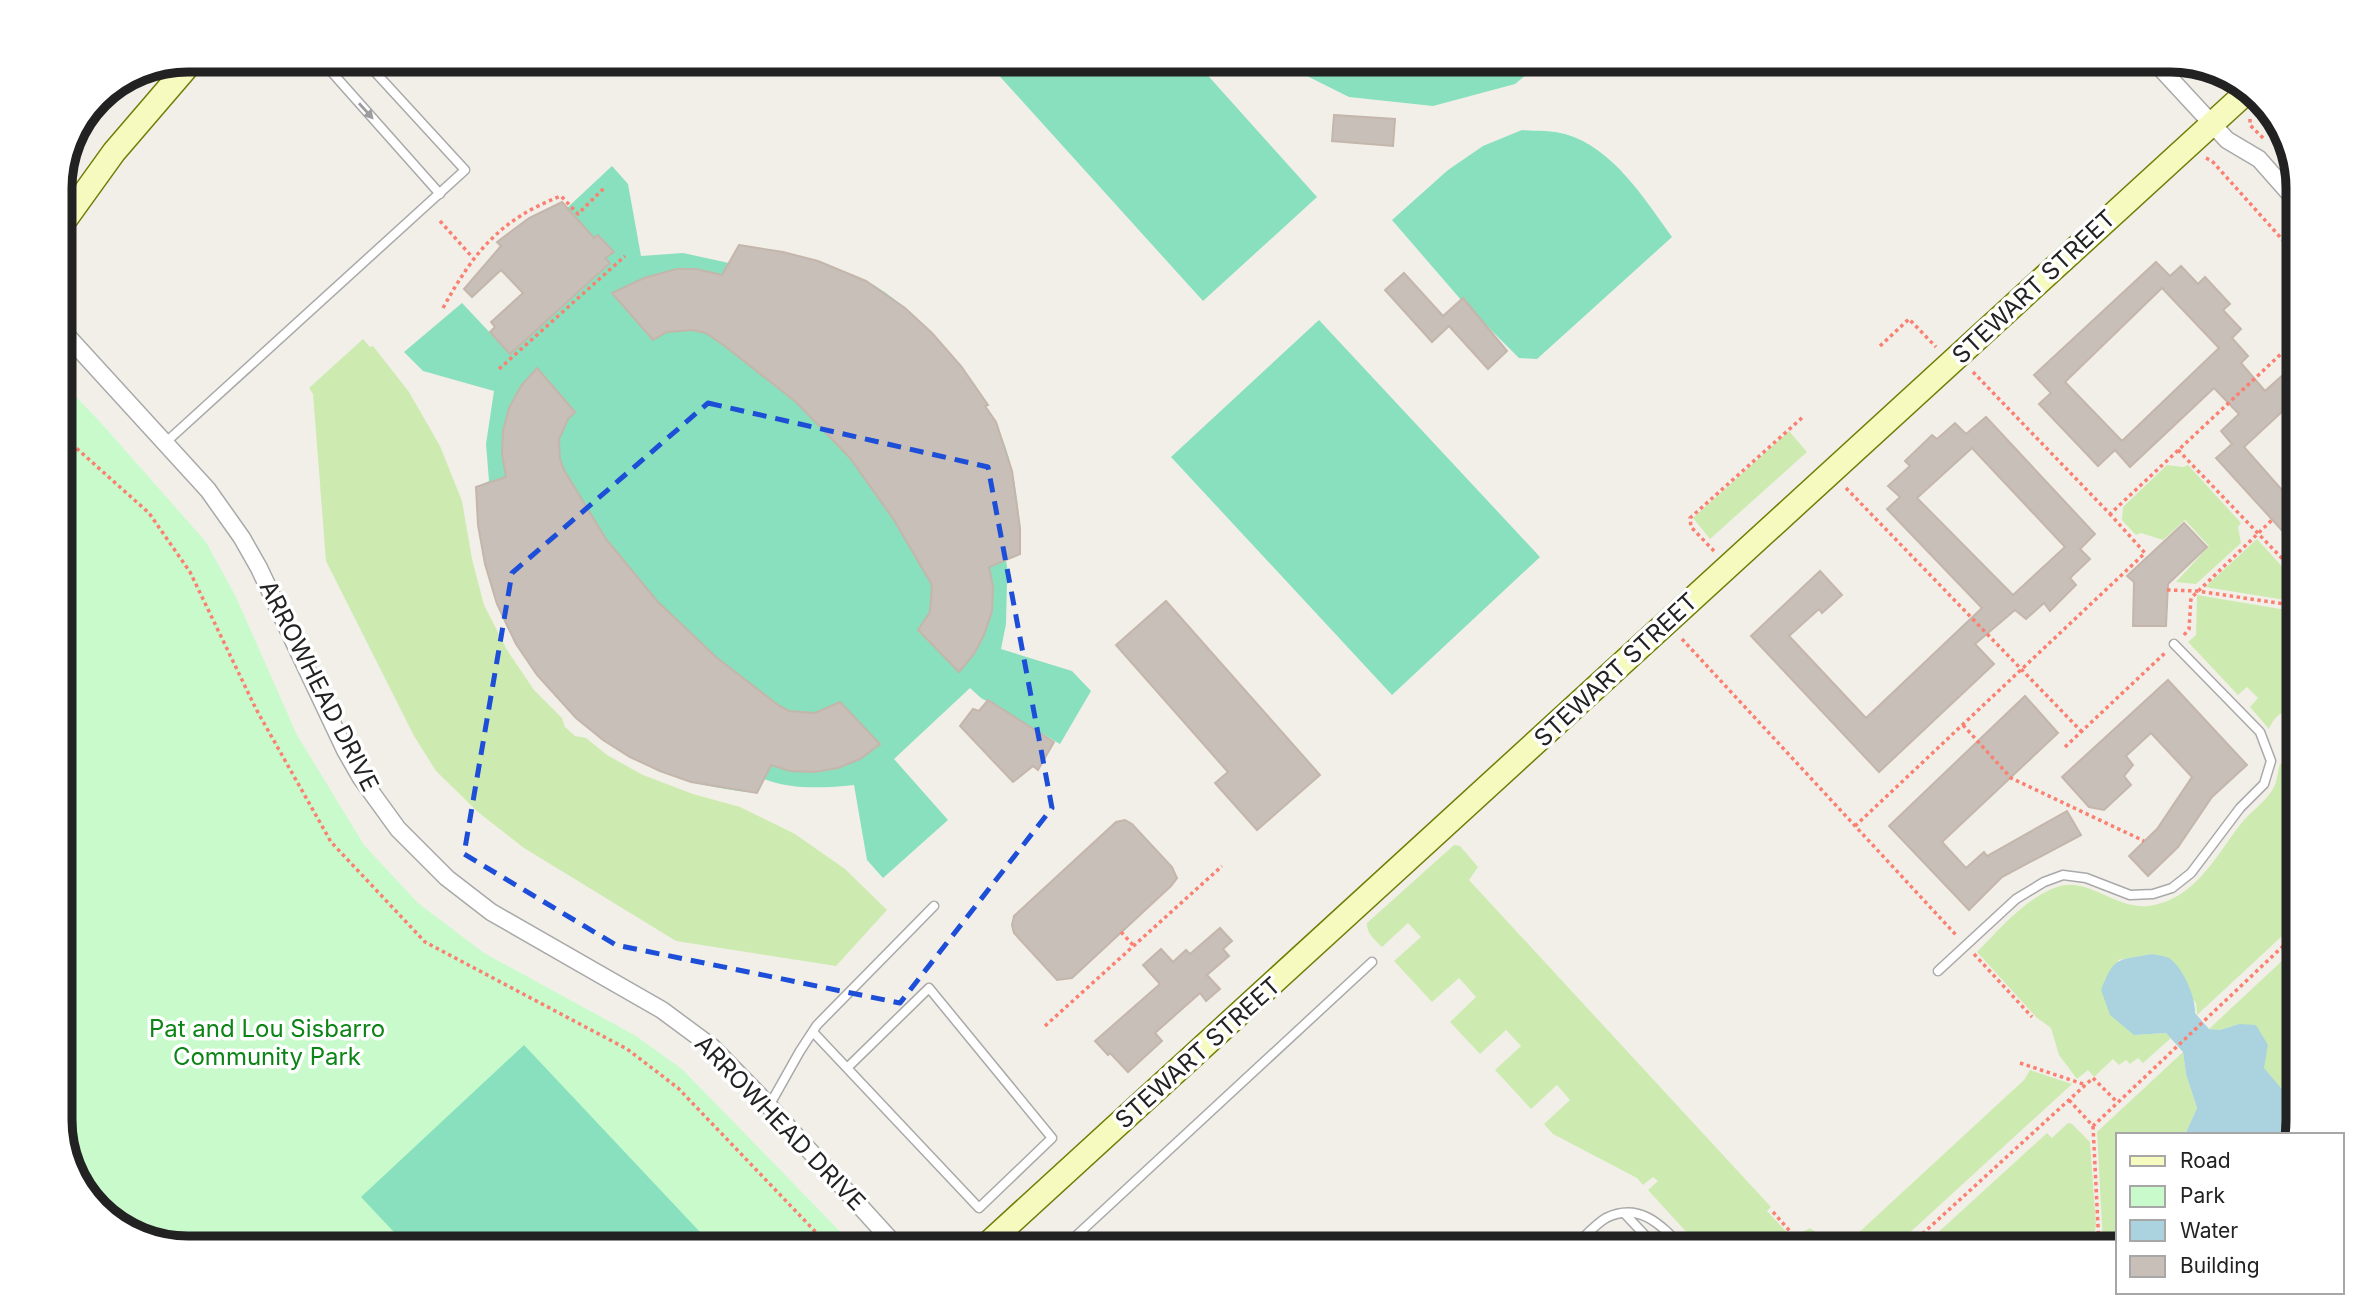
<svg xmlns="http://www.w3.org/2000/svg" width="2358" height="1308" viewBox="0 0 2358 1308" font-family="Inter,sans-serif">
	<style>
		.grass { fill: #cdebb0 }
		.park { fill: #c8facc }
		.pitch { fill: #88e0be }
		.water { fill: #aad3df }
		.building { fill: #c7bfb8; stroke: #c4b6ab; stroke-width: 2; fill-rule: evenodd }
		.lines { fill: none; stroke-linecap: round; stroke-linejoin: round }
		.lane-casing { stroke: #a9a9a9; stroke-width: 11 }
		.street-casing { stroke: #a9a9a9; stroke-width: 19 }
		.secondary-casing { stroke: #707d05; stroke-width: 26 }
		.path { stroke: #fa8072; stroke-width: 3.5; stroke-dasharray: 3.5 3.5; stroke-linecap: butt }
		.lane { stroke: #fff; stroke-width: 8 }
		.street { stroke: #fff; stroke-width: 16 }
		.secondary { stroke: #f7fabf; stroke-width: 23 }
		.oneway { fill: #9c9c9c }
		.marked { fill: none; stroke: #1d4ed8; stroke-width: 5; stroke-dasharray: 14 9; stroke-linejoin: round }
		.labels { text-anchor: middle; stroke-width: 7; stroke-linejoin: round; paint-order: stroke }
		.street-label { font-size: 24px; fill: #222; stroke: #fff }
		.park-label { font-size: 24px; fill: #0c8416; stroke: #fff }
		.rim { fill: none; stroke: #222; stroke-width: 9 }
	</style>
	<rect width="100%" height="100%" fill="#f2efe9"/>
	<g class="grass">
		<path d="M363 339 370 347 373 346 409 392 440 446 462 501 472 559 484 605 507 650 534 690 562 718 565 727 575 736 586 738 607 755 643 775 693 794 740 807 795 834 845 869 887 910 836 966 676 941 524 848 479 813 436 771 414 736 326 561 313 394 309 388Z"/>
		<path d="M1789 431 1807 452 1710 539 1693 518Z"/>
		<path d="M2167 465 2183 467 2188 465 2241 523 2238 527 2241 543 2196 584 2176 582 2209 546 2185 520 2163 540 2141 533 2136 535 2122 520 2123 507Z"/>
		<path d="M2257 539 2298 584V602L2205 587Z"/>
		<path d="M2292 542 2298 550V569L2281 551Z"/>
		<path d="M2197 595 2298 612V713C2283 709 2275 715 2269 729L2250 707 2258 698 2247 687 2238 695 2188 642 2196 635Z"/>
		<path d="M2280 763 2290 775 2298 777V808L2291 820 2290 830 2298 865V920L2296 923 2197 1015 2196 1003 2152 954 2118 960 2134 1035 2166 1033 2171 1038 2143 1063 2138 1058 2130 1064 2126 1060 2119 1065 2113 1059 2094 1077 2088 1070 2077 1079 2059 1055 2051 1028 2036 1017 1977 952C2000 929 2027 896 2060 886 2089 878 2117 909 2147 906 2159 905 2172 900 2182 893 2208 876 2224 844 2244 820 2253 810 2266 801 2273 789 2277 782 2278 771 2280 763Z"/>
		<path d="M1454 845 1460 846 1478 867 1469 880 1771 1207 1767 1211 1793 1239 1811 1248H1701L1648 1190 1658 1181 1653 1177 1643 1185 1637 1178 1553 1134 1544 1124 1570 1100 1557 1085 1531 1109 1495 1070 1521 1046 1506 1030 1480 1054 1450 1022 1476 997 1459 978 1432 1002 1394 961 1421 937 1408 923 1382 947C1375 940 1366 933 1367 923Z"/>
		<path d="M2298 946V1108L2263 1068 2268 1045 2239 1024 2220 1030 2209 1029Z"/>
		<path d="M2183 1052 2186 1074 2197 1108 2185 1135H2118V1248H2106L2103 1242 2097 1132Z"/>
		<path d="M2030 1070 2072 1084 1893 1248H1821L1797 1235 1810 1228C1825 1239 1836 1245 1855 1236L2024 1080Z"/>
		<path d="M2068 1123 2072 1124 2090 1142 2096 1225 2094 1236 2087 1240 2062 1239 2047 1248H1921L2047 1133 2052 1138Z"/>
	</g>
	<path class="park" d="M60 380 102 424 206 542 236 597 297 735 364 845 418 903 484 953 636 1036 682 1069 856 1248H188L124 1231 77 1185 60 1128Z"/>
	<g class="pitch">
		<path d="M985 60H1194L1317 197 1203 301Z"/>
		<path d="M1275 60H1544L1515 84 1433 106 1349 97Z"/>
		<path d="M1522 130C1536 131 1552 130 1565 134 1613 148 1644 198 1672 237L1537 359 1519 358 1462 301 1392 220 1448 170 1483 146Z"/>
		<path d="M612 166 628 184 641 256 683 253 729 263 739 245C783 252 824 261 864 280 907 300 962 364 988 405L986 407C1014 449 1020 504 1020 554L1006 560 1009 579 1007 581 1006 624 1001 649 1072 671 1091 691 1060 744 981 698 970 688 894 759 948 820 883 878 867 860 854 785C825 788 792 790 764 779L757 793C671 785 614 758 556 695 531 668 509 637 496 602 483 564 478 527 476 487L489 481 486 444 494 391 423 371 404 352 462 303 510 354 610 263 605 258 613 251 598 235 594 238 567 208Z"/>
		<path d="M1319 320 1540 557 1392 695 1171 457Z"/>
		<path d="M524 1045 715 1248H409L361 1197Z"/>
	</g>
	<path class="water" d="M2152 954C2157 955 2165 956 2169 958 2183 967 2196 998 2195 1013L2209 1029 2220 1030 2239 1024 2256 1025 2268 1045 2264 1068 2298 1108V1120L2295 1135H2185L2197 1108 2186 1074 2183 1052 2166 1033 2134 1035 2110 1015 2101 990C2114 956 2118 960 2152 954Z"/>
	<g class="building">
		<path d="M1334 115 1395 119 1393 146 1332 141Z"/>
		<path d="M562 202 594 238 598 235 614 252 605 258 610 263 510 354 490 332 495 327 491 322 523 293 501 270 472 297 464 289 501 246 497 242 529 218Z"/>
		<path d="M739 245 783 252 818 261 866 281 905 308 932 333 961 366 988 405 985 406 996 422 1012 471 1020 528V554L989 567 993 587 992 611 984 635 974 654 959 672 918 630 930 612 932 585 894 520 850 458 796 402 726 347 706 333 692 330 667 332 653 340 612 293 644 278 677 269H696L722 275Z"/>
		<path d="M2156 262 2170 276 2181 266 2198 284 2205 277 2230 304 2223 310 2241 329 2232 338 2248 356 2241 363 2265 391 2284 374 2298 390V397L2244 447 2298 508V548L2216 458 2232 444 2221 431 2239 414 2214 388 2130 467 2115 450 2098 466 2039 404 2051 393 2034 375ZM2162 288 2219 348 2122 441 2065 382Z"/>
		<path d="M1404 273 1443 316 1463 298 1507 351 1488 369 1449 326 1432 342 1385 290Z"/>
		<path d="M537 368 575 412 568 419 559 439 560 459 564 470 606 539 657 601 716 657 778 705 789 711 815 713 840 702 880 744 860 759 838 768 814 772 790 771 771 765 757 793 691 782 660 771 630 757 603 740 576 718 537 675 516 644 497 604 485 564 478 525 476 487 506 477 502 454 503 431 509 408 521 386Z"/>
		<path d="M1986 417 2095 534 2080 549 2090 559 2070 578 2076 585 2050 611 2044 603 2026 619 2015 610 1975 644 1994 664 1879 772 1751 636 1820 571 1842 595 1822 613 1819 609 1789 636 1866 718 1982 608 1887 509 1900 497 1888 486 1910 466 1905 461 1932 435 1937 439 1955 423 1966 434ZM1972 448 2065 547 2013 595 1917 498Z"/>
		<path d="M2184 523 2207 547 2168 584 2166 626H2133L2134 582 2127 576Z"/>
		<path d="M1166 601 1320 775 1257 830 1215 783 1228 772 1116 645Z"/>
		<path d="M2168 680 2247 765 2212 797 2178 847 2148 876 2129 856 2157 829 2192 777 2151 733 2126 756 2133 765 2124 776 2131 785 2104 810 2089 807 2062 777Z"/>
		<path d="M2025 696 2058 733 1942 842 1966 868 1984 852 1987 856 2067 811 2081 835 2002 877 1969 910 1889 826Z"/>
		<path d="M988 700 1054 742 1038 770 1033 766 1013 782 960 726 973 709 979 711Z"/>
		<path d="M1125 820 1132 824 1172 867 1177 878 1171 886 1072 978 1057 980 1014 933 1012 925 1014 916 1116 822Z"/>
		<path d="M1220 928 1232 941 1223 949 1229 956 1207 975 1220 989 1206 1001 1200 993 1155 1033 1162 1041 1128 1072 1110 1053 1108 1055 1095 1041 1160 984 1143 965 1161 949 1173 962 1186 950 1190 954Z"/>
	</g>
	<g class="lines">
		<defs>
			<g id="lane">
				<path d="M321 60 440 194"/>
				<path d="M165 443 465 170 364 60"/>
				<path d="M1938 971 2016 899 2044 882 2063 875 2086 878 2130 895 2153 894 2172 888 2191 873 2240 808 2264 784 2271 761 2260 732 2174 644"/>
				<path d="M813 1032 979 1208 1052 1138 929 988 847 1068"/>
				<path d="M769 1106 800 1051 817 1025 934 906"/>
				<path d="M1625 1214 1657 1248"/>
				<path d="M1063 1248 1372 962"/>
				<path d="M1572 1248C1583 1239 1594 1225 1606 1218 1640 1201 1662 1226 1683 1248"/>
			</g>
			<g id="street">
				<path d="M2153 60 2227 140 2259 159 2298 203"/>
				<path d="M60 328 208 490 242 538 259 568 345 750 361 778 398 829 447 878 491 912 662 1010 712 1047 757 1093 898 1248"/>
			</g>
			<g id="secondary">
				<path d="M60 227 114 152 193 60"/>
				<path d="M983 1248 2249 90"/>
			</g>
		</defs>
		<use href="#lane" class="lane-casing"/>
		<use href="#street" class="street-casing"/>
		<use href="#secondary" class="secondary-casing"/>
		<g class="path">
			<path d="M2250 119V125L2265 140"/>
			<path d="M2206 158 2212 161 2298 257"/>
			<path d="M440 221 473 258"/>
			<path d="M443 308C474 252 499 220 561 196L578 214 605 187"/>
			<path d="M1880 346 1909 319 1936 347"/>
			<path d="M499 369 625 256"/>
			<path d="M1973 372 2110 514 2298 338"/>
			<path d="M60 436 65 438 149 513 190 572 256 709 331 842 425 942 627 1049 678 1088 831 1248"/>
			<path d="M2178 450 2298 575"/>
			<path d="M1846 488 2082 732"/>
			<path d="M1714 551 1691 527 1690 518 1804 416"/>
			<path d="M2167 590 2197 591 2298 606"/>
			<path d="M2184 635 2189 629 2191 598 2272 520"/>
			<path d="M1682 639 1956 935"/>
			<path d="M1963 725 2011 778 2144 841"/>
			<path d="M2065 747 2166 652"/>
			<path d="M2298 821 2294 831 2298 850"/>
			<path d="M1855 826 2145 553 2110 514"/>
			<path d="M1121 932 1134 946"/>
			<path d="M1974 954 2032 1017"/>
			<path d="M1045 1026 1222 866"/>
			<path d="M2020 1063 2086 1085"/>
			<path d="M2069 1100 2093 1126 2298 932"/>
			<path d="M2093 1126 2099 1246"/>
			<path d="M1773 1212 1795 1237 1816 1248"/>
			<path d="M1603 1248C1614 1239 1624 1239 1635 1248"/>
			<path d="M1907 1248 2093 1078 2117 1102"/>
			<path d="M2051 1248C2068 1240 2084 1237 2100 1248"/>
		</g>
		<use href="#lane" class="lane"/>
		<use href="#street" class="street"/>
		<use href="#secondary" class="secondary"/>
	</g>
	<defs><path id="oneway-solid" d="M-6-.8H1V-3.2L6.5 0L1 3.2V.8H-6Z" transform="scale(1.75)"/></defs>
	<use class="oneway" href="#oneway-solid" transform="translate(366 111) rotate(48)"/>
	<path class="marked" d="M708 403 988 467 1052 808 900 1003 616 945 464 854 512 573Z"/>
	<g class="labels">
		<g class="street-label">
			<text transform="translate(2034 287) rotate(-43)" y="8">STEWART STREET</text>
			<text transform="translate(1616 670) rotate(-43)" y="8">STEWART STREET</text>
			<text transform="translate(319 686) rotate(63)" y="8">ARROWHEAD DRIVE</text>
			<text transform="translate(1198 1053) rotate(-42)" y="8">STEWART STREET</text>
			<text transform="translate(780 1123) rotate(46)" y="8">ARROWHEAD DRIVE</text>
		</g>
		<g class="park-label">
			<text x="267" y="1037">Pat and Lou Sisbarro<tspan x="267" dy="28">Community Park</tspan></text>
		</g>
	</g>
	<path d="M0 0H2358V1308H0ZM188 72H2170A116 116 0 0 1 2286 188V1120A116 116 0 0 1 2170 1236H188A116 116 0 0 1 72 1120V188A116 116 0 0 1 188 72Z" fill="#fff" fill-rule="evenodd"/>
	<path class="rim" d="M188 72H2170A116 116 0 0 1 2286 188V1120A116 116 0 0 1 2170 1236H188A116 116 0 0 1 72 1120V188A116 116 0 0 1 188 72Z"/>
	<rect x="2116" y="1133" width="228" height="161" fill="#ffffff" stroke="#a7a7a7" stroke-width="2"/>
	<rect x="2130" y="1156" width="35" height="10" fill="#f7fabf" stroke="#a7a7a7" stroke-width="2"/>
	<text x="2180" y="1168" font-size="21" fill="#222222">Road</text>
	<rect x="2130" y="1186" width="35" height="21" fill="#c8facc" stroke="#a7a7a7" stroke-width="2"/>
	<text x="2180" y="1203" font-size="21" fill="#222222">Park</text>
	<rect x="2130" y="1220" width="35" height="21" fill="#aad3df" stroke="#a7a7a7" stroke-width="2"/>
	<text x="2180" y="1238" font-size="21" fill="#222222">Water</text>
	<rect x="2130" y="1256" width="35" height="21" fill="#c7bfb8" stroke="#a7a7a7" stroke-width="2"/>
	<text x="2180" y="1273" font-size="21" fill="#222222">Building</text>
</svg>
